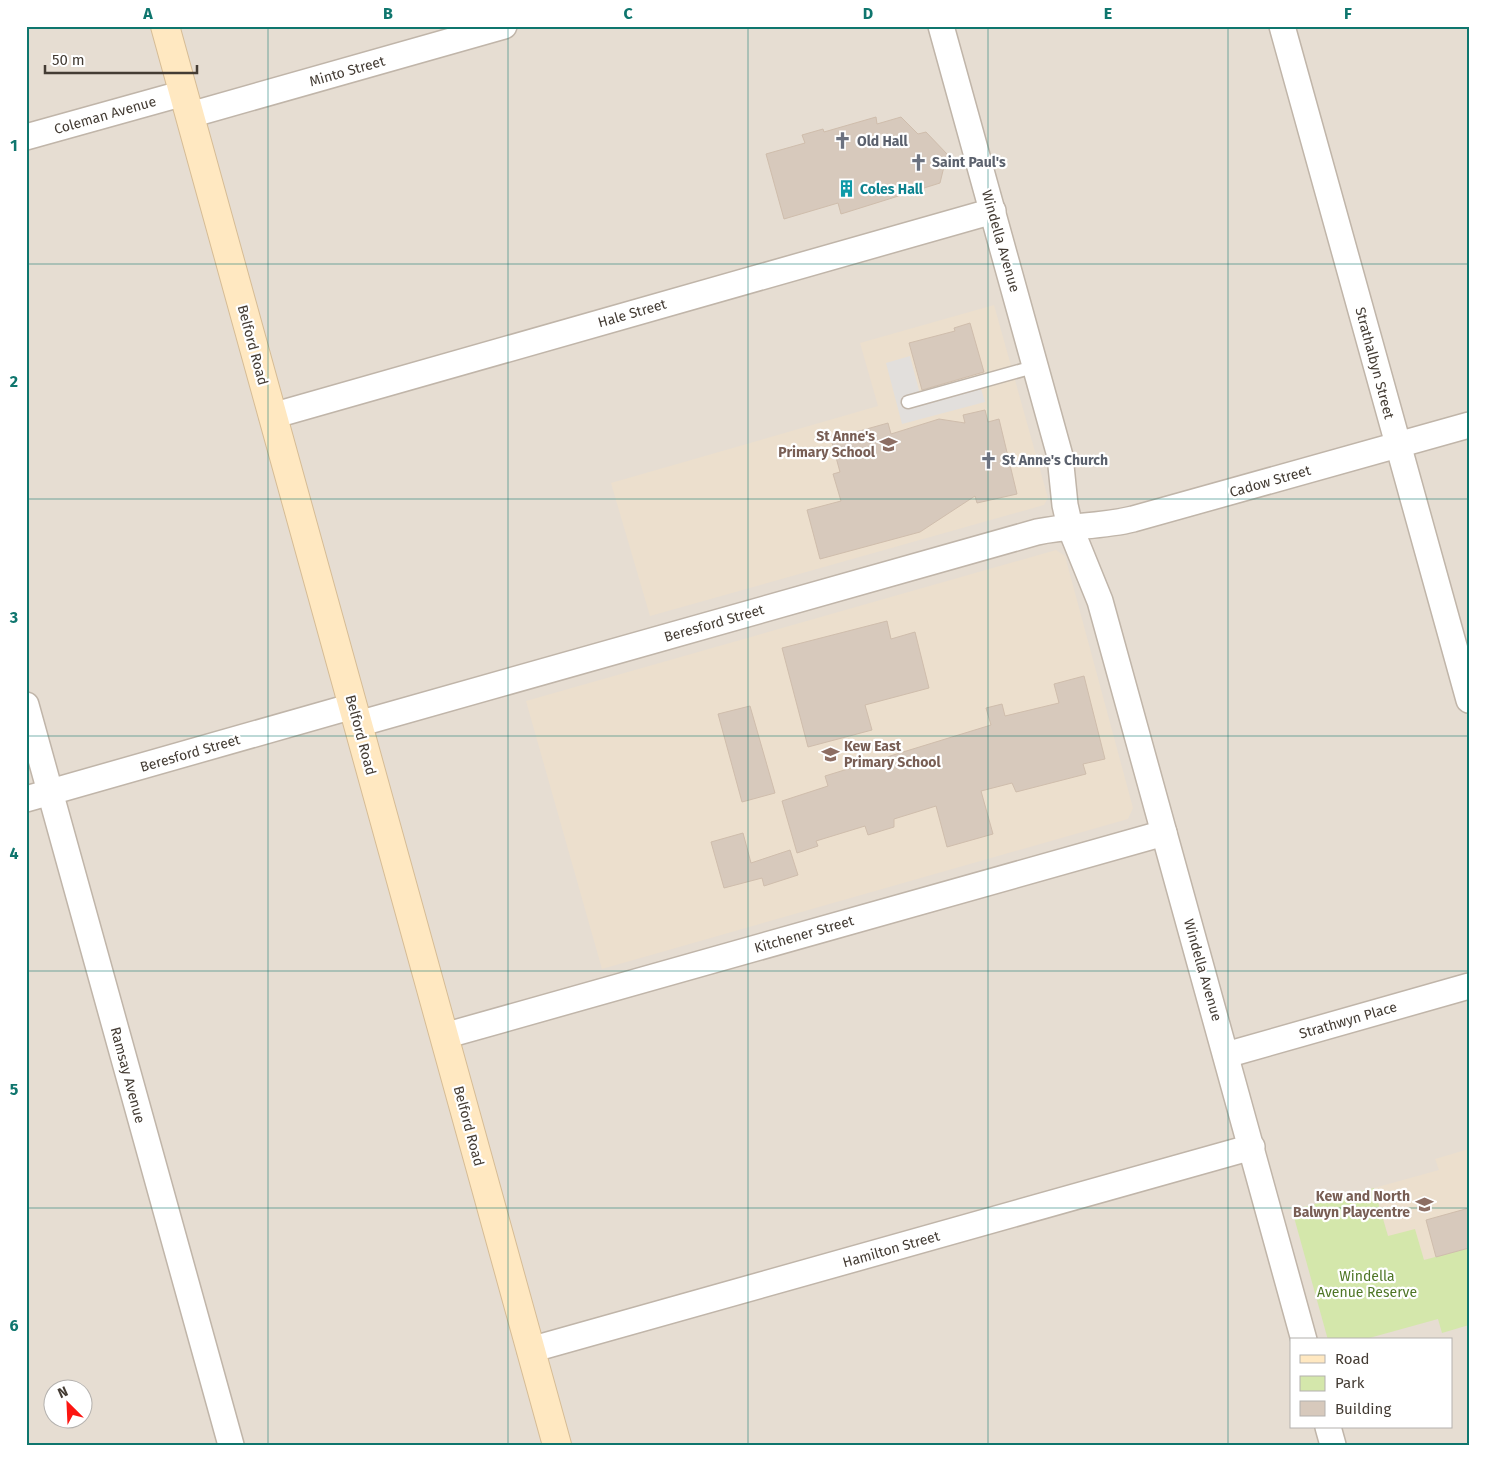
<svg xmlns="http://www.w3.org/2000/svg" width="1495" height="1471" viewBox="0 0 1495 1471" font-family="'Fira Sans',sans-serif">
	<style>
		.residential { fill: #e6ddd2; fill-rule: evenodd }
		.education { fill: #ecdfcd }
		.green { fill: #d4e7ab }
		.parking { fill: #e2dfdc }
		.building { fill: #d7c9bc; stroke: #cfbdac }
		.lines { fill: none; stroke-linecap: round; stroke-linejoin: round }
		.lane-casing { stroke: #c0b5a9; stroke-width: 15 }
		.street-casing { stroke: #c0b5a9; stroke-width: 28 }
		.secondary-casing { stroke: #d6bc95; stroke-width: 30 }
		.lane { stroke: #fff; stroke-width: 12 }
		.street { stroke: #fff; stroke-width: 25 }
		.secondary { stroke: #ffe8c1; stroke-width: 28 }
		.grid { fill: none; stroke: #0f766e; stroke-width: 1; stroke-opacity: 0.55 }
		.labels { text-anchor: middle; stroke-width: 4.5; stroke-linejoin: round; paint-order: stroke }
		.street-label { font-size: 14px; fill: #443c34; stroke: #fff }
		.worship-label { font-size: 14px; font-weight: bold; fill: #5b616d; stroke: #fff; text-anchor: start }
		.culture-label { font-size: 14px; font-weight: bold; fill: #0d838f; stroke: #fff; text-anchor: start }
		.education-label { font-size: 14px; font-weight: bold; fill: #785e54; stroke: #fff; text-anchor: end }
		.park-label { font-size: 14px; fill: #4f7627; stroke: #fff }
		.neatline { fill: none; stroke: #0f766e; stroke-width: 2 }
		.grid-label { font-size: 16px; text-anchor: middle; font-weight: bold; fill: #0f766e }
	</style>
	<rect width="100%" height="100%" fill="#f2ece4"/>
	<path class="residential" d="M26 26H1469V1445H26ZM1291 1340H1451V1427H1291ZM52 1388H82V1418H52Z"/>
	<g class="education">
		<path d="M994 305 1048 498 1044 505 650 616 611 483 878 406 860 343Z"/>
		<path d="M1056 550 1065 556 1133 808 1128 819 602 969 526 701Z"/>
		<path d="M1469 1149V1248L1424 1260 1388 1236 1374 1188 1439 1170 1435 1159Z"/>
	</g>
	<path class="green" d="M1374 1188 1388 1236 1415 1229 1424 1260 1469 1248V1325L1442 1333 1438 1319 1362 1340H1328L1292 1210Z"/>
	<path class="parking" d="M910 356 920 394 978 379 985 402 902 424 886 363Z"/>
	<g class="building">
		<path d="M876 117 877 124 901 117 918 134 926 132 947 154 940 183 841 214 838 203 784 219 766 154 805 143 802 135 823 129 824 132Z"/>
		<path d="M970 323 984 372 922 390 909 343 955 331 954 328Z"/>
		<path d="M985 410 988 422 999 419 1017 494 977 503 975 496 920 532 820 559 807 510 841 501 833 474 840 472 831 439 888 423 891 434 939 419 965 423 963 415Z"/>
		<path d="M887 621 891 639 915 632 929 688 865 705 872 730 808 747 782 648Z"/>
		<path d="M1084 676 1105 759 1083 764 1086 774 1016 792 1012 783 981 791 993 834 947 847 936 806 894 819V827L868 835 865 826 816 841 818 846 797 853 782 801 828 786 825 776 991 725 986 708 1002 704 1005 716 1059 703 1054 684Z"/>
		<path d="M750 706 775 793 742 802 718 714Z"/>
		<path d="M743 833 751 863 790 850 798 875 764 886 762 878 724 888 711 842Z"/>
		<path d="M1469 1208V1248L1436 1257 1426 1220Z"/>
	</g>
	<g class="lines">
		<defs>
			<path id="lane" d="M908 402 1037 366"/>
			<g id="street">
				<path d="M941 26 1060 456 1065 505 1070 527 1100 601 1304 1340"/>
				<path d="M1282 26 1469 700"/>
				<path d="M190 115 504 26"/>
				<path d="M26 137 184 93"/>
				<path d="M272 416 993 211"/>
				<path d="M26 705 231 1445"/>
				<path d="M358 724 1037 532C1069 525 1101 527 1133 519L1469 425"/>
				<path d="M26 799 353 706"/>
				<path d="M444 1036 1164 833"/>
				<path d="M1226 1055 1469 986"/>
				<path d="M530 1350 1252 1147"/>
				<path d="M1328 1427 1333 1445"/>
			</g>
			<path id="secondary" d="M165 26 557 1445"/>
		</defs>
		<use href="#lane" class="lane-casing"/>
		<use href="#street" class="street-casing"/>
		<use href="#secondary" class="secondary-casing"/>
		<use href="#lane" class="lane"/>
		<use href="#street" class="street"/>
		<use href="#secondary" class="secondary"/>
	</g>
	<path class="grid" d="M268 26V1445M508 26V1445M748 26V1445M988 26V1445M1228 26V1445M26 264H1469M26 499H1469M26 736H1469M26 971H1469M26 1208H1469"/>
	<defs>
		<symbol id="church-bare" viewBox="-9 -9 18 18"><path d="M-1.2-6h2.4v3.5h3.3v2.4h-3.3V6h-2.4V-.1h-3.3v-2.4h3.3Z" fill="#6b7280" stroke="#fff" stroke-width="2.5" paint-order="stroke"/></symbol>
		<symbol id="building-bare" viewBox="-9 -9 18 18"><path d="M-4-6H4V6H1V3H-1V6H-4ZM-2.5-4.3h1.7v1.8h-1.7ZM.8-4.3h1.7v1.8H.8ZM-2.5-1h1.7V.8h-1.7ZM.8-1h1.7V.8H.8Z" fill="#0f9aa8" stroke="#fff" stroke-width="2.5" paint-order="stroke"/></symbol>
		<symbol id="school-bare" viewBox="-9 -9 18 18"><path d="M0-5L7-2L0 1L-7-2ZM-4 1L0 2.5L4 1V4Q0 6-4 4Z" fill="#8d6e63" stroke="#fff" stroke-width="2.5" paint-order="stroke"/></symbol>
	</defs>
	<g fill-rule="evenodd">
		<use href="#church-bare" x="830" y="128" width="25" height="25"/>
		<use href="#church-bare" x="906" y="150" width="25" height="25"/>
		<use href="#building-bare" x="834" y="176" width="25" height="25"/>
		<use href="#school-bare" x="876" y="432" width="25" height="25"/>
		<use href="#church-bare" x="976" y="448" width="25" height="25"/>
		<use href="#school-bare" x="818" y="742" width="25" height="25"/>
		<use href="#school-bare" x="1412" y="1192" width="25" height="25"/>
	</g>
	<g class="labels">
		<g class="street-label">
			<text transform="translate(347 71) rotate(-16)" y="5">Minto Street</text>
			<text transform="translate(105 115) rotate(-16)" y="5">Coleman Avenue</text>
			<text transform="translate(1001 241) rotate(74)" y="5">Windella Avenue</text>
			<text transform="translate(632 313) rotate(-16)" y="5">Hale Street</text>
			<text transform="translate(253 345) rotate(75)" y="5">Belford Road</text>
			<text transform="translate(1375 363) rotate(75)" y="5">Strathalbyn Street</text>
			<text transform="translate(1270 481) rotate(-16)" y="5">Cadow Street</text>
			<text transform="translate(714 623) rotate(-16)" y="5">Beresford Street</text>
			<text transform="translate(361 735) rotate(75)" y="5">Belford Road</text>
			<text transform="translate(190 753) rotate(-16)" y="5">Beresford Street</text>
			<text transform="translate(804 934) rotate(-16)" y="5">Kitchener Street</text>
			<text transform="translate(1203 970) rotate(74)" y="5">Windella Avenue</text>
			<text transform="translate(1348 1020) rotate(-16)" y="5">Strathwyn Place</text>
			<text transform="translate(128 1075) rotate(75)" y="5">Ramsay Avenue</text>
			<text transform="translate(469 1126) rotate(75)" y="5">Belford Road</text>
			<text transform="translate(891 1249) rotate(-16)" y="5">Hamilton Street</text>
		</g>
		<g class="worship-label">
			<text x="857" y="146">Old Hall</text>
			<text x="932" y="167">Saint Paul's</text>
			<text x="1002" y="465">St Anne's Church</text>
		</g>
		<g class="culture-label">
			<text x="860" y="194">Coles Hall</text>
		</g>
		<g class="education-label">
			<text x="875" y="441">St Anne's<tspan x="875" dy="16">Primary School</tspan></text>
			<text x="844" y="751" text-anchor="start">Kew East<tspan x="844" dy="16">Primary School</tspan></text>
			<text x="1410" y="1201">Kew and North<tspan x="1410" dy="16">Balwyn Playcentre</tspan></text>
		</g>
		<g class="park-label">
			<text x="1367" y="1281">Windella<tspan x="1367" dy="16">Avenue Reserve</tspan></text>
		</g>
	</g>
	<rect width="1495" height="1471" fill="none" stroke="#ffffff" stroke-width="55"/>
	<rect x="1290" y="1338" width="162" height="90" fill="#ffffff" stroke="#b4b1ae"/>
	<rect x="1300" y="1355" width="25" height="8" fill="#ffe8c1" stroke="#b4b1ae"/>
	<text x="1335" y="1364" font-size="15" fill="#443c34">Road</text>
	<rect x="1300" y="1376" width="25" height="15" fill="#d4e7ab" stroke="#b4b1ae"/>
	<text x="1335" y="1388" font-size="15" fill="#443c34">Park</text>
	<rect x="1300" y="1401" width="25" height="15" fill="#d7c9bc" stroke="#b4b1ae"/>
	<text x="1335" y="1414" font-size="15" fill="#443c34">Building</text>
	<g transform="translate(68 1404) rotate(336)"><circle r="24" fill="#ffffff" stroke="#b4b1ae"/>
	<path d="M0-4L9 19L0 12L-9 19Z" fill="#fc1511"/>
	<text y="-8" font-size="14" font-weight="bold" text-anchor="middle" fill="#443c34">N</text>
	</g>
	<path d="M45 65v8h152v-8" fill="none" stroke="#443c34" stroke-width="2.5"/>
	<text x="52" y="65" font-size="15" fill="#443c34" stroke="#ffffff" stroke-width="4" paint-order="stroke">50 m</text>
	<rect x="28" y="28" width="1440" height="1416" class="neatline"/>
	<g class="grid-label">
		<text x="148" y="19">A</text>
		<text x="388" y="19">B</text>
		<text x="628" y="19">C</text>
		<text x="868" y="19">D</text>
		<text x="1108" y="19">E</text>
		<text x="1348" y="19">F</text>
		<text x="14" y="151">1</text>
		<text x="14" y="387">2</text>
		<text x="14" y="623">3</text>
		<text x="14" y="859">4</text>
		<text x="14" y="1095">5</text>
		<text x="14" y="1331">6</text>
	</g>
</svg>
